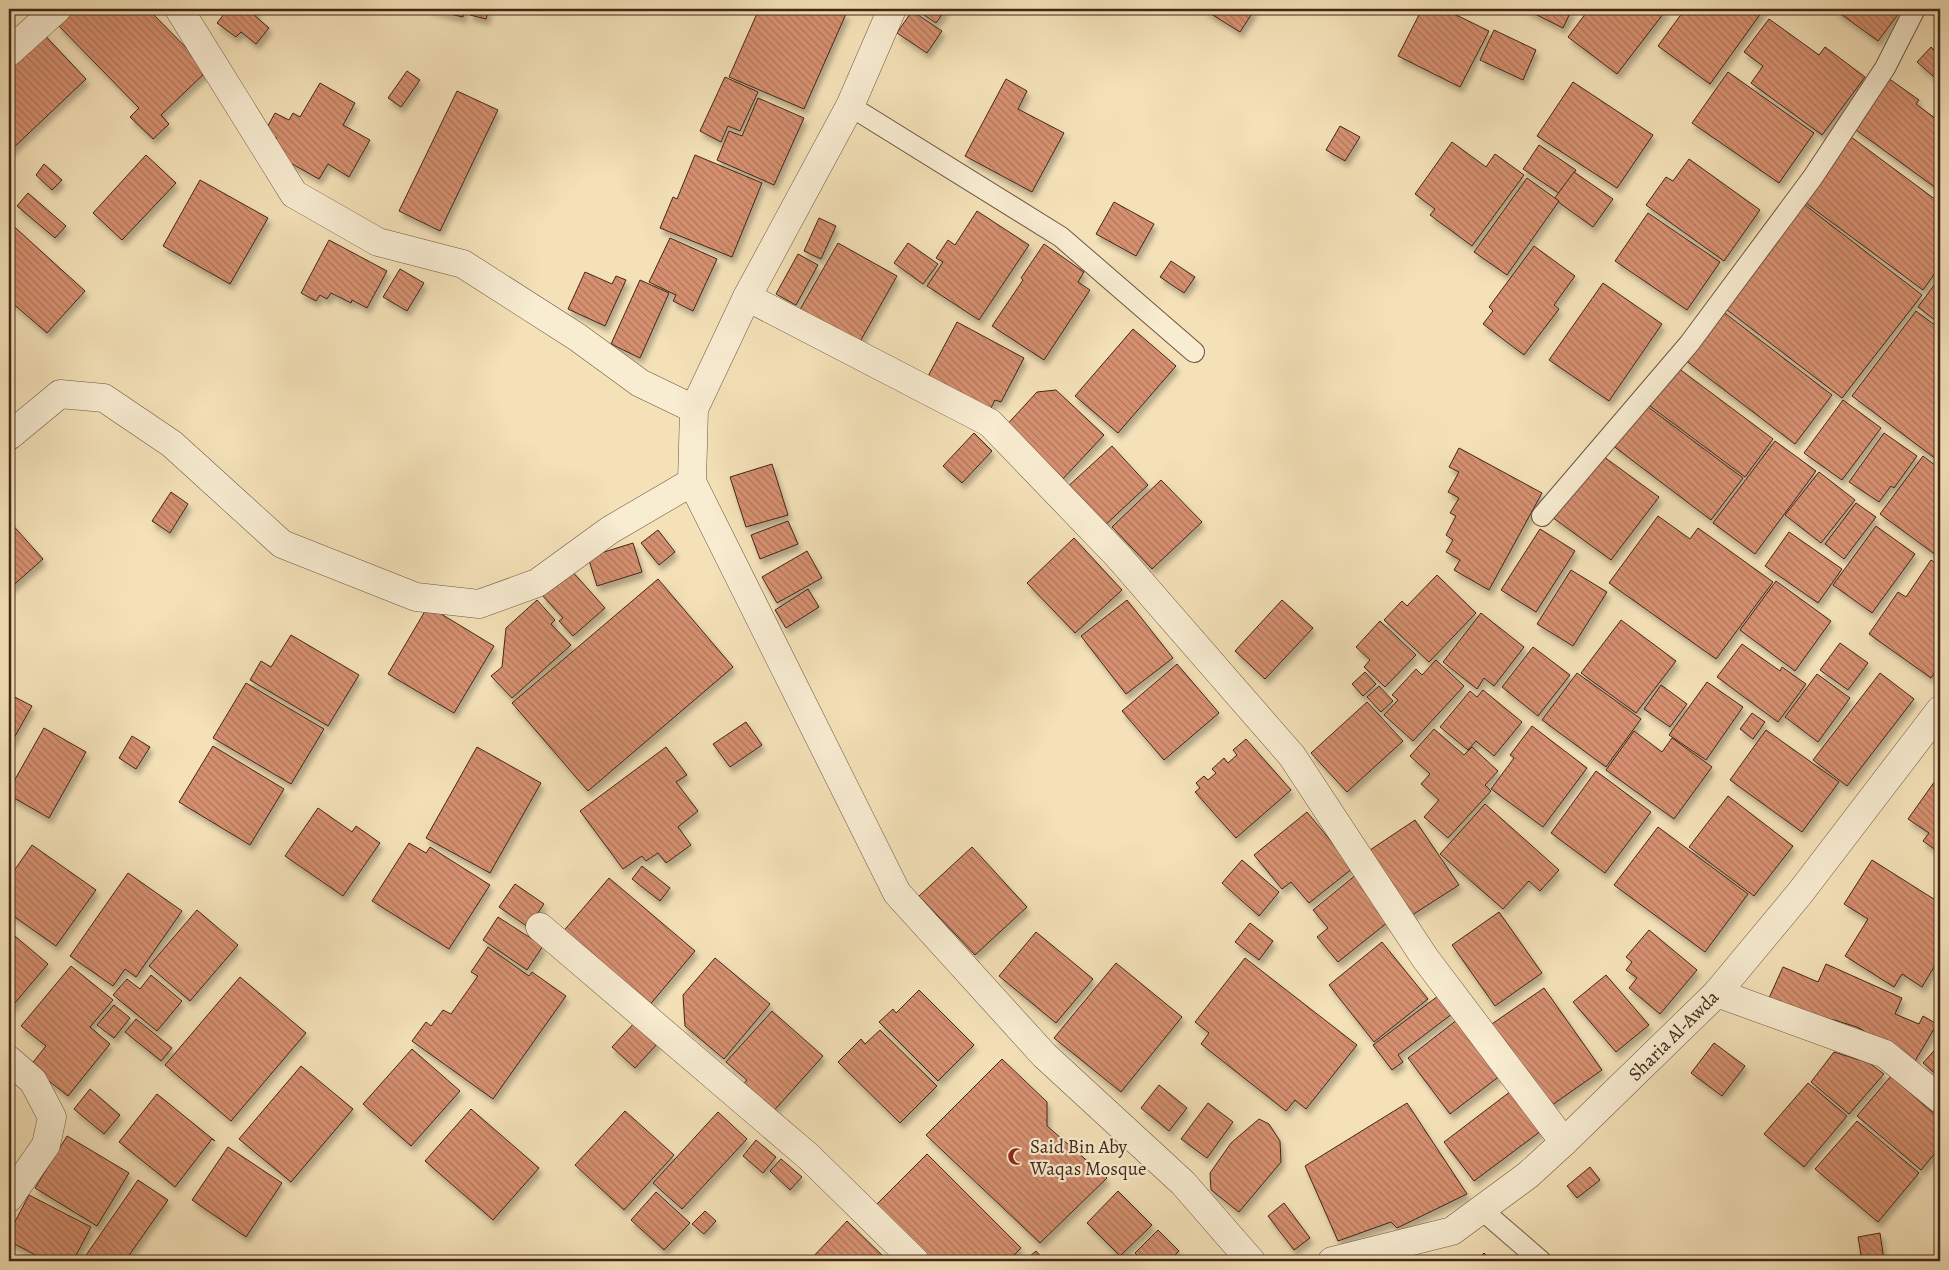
<svg xmlns="http://www.w3.org/2000/svg" width="1949" height="1270" viewBox="0 0 1949 1270" font-family="Alegreya,serif">
	<style>
		.building { fill: url(#building-back-hatch); stroke: #422619; filter: url(#shadow) }
		.lines { fill: none; stroke-linecap: round; stroke-linejoin: round }
		.service-casing { stroke: #6e5541; stroke-width: 22 }
		.minor-casing { stroke: #6e5541; stroke-width: 29 }
		.service { stroke: #f8ecd1; stroke-width: 20 }
		.minor { stroke: #f8ecd1; stroke-width: 28 }
		.labels { text-anchor: middle; stroke-width: 4.5; stroke-linejoin: round; paint-order: stroke }
		.street-label { font-size: 19px; fill: #422619; stroke: #f8ecd1 }
		.poi-label { font-size: 19px; fill: #422619; stroke: #f8ecd1; text-anchor: start }
	</style>
	<defs>
		<pattern id="building-back-hatch" width="6" height="6" patternUnits="userSpaceOnUse" patternTransform="scale(1.25)"><rect width="6" height="6" fill="#d69070"/><path d="M-1 5l2 2M0 0l6 6M5-1l2 2" fill="none" stroke="#af755b"/></pattern>
		<filter id="shadow"><feDropShadow dx="3" dy="5.5" stdDeviation="2.5" flood-color="#0004"/></filter>
	</defs>
	<rect width="100%" height="100%" fill="#f4e1b8"/>
	<filter id="stains"><feTurbulence type="fractalNoise" baseFrequency=".004" numOctaves="4"/><feColorMatrix values="0 0 0 0 .2 0 0 0 0 .09 0 0 0 0 .02 0 0 0 .5 -.17"/></filter>
	<radialGradient id="worn" r=".72"><stop offset=".6" stop-color="#630" stop-opacity="0"/><stop offset="1" stop-color="#630" stop-opacity=".3"/></radialGradient>
	<g class="building">
		<path d="M74 9H148L208 70 161 115 169 124 153 139 130 117 139 108 58 25Z"/>
		<path d="M228 9H259L254 15 269 28 256 44 241 32 236 37 217 23Z"/>
		<path d="M428 9H465L463 17Z"/>
		<path d="M471 9H489L486 19 470 15Z"/>
		<path d="M759 9H833L846 14 804 109 729 77Z"/>
		<path d="M915 9H946L936 23Z"/>
		<path d="M1203 9H1255L1240 32Z"/>
		<path d="M1422 9H1444L1489 31 1460 87 1398 56Z"/>
		<path d="M1525 9H1572L1563 28Z"/>
		<path d="M1589 9H1667L1617 74 1568 37Z"/>
		<path d="M1685 9H1764L1710 84 1658 46Z"/>
		<path d="M1834 9H1902L1878 41Z"/>
		<path d="M912 11 942 31 927 53 897 33Z"/>
		<path d="M1769 19 1819 55 1825 47 1865 77 1822 135 1751 83 1763 66 1744 52Z"/>
		<path d="M38 28 86 79 9 152V56Z"/>
		<path d="M1494 30 1536 50 1523 80 1480 60Z"/>
		<path d="M1931 47 1939 55 1940 53V82L1917 62Z"/>
		<path d="M407 71 420 80 401 107 388 98Z"/>
		<path d="M1728 72 1814 133 1779 183 1692 123Z"/>
		<path d="M725 77 758 92 740 131 728 126 721 142 700 131Z"/>
		<path d="M1888 78 1919 100 1916 104 1940 122V191L1852 127Z"/>
		<path d="M1006 79 1027 91 1018 109 1064 133 1032 192 965 156Z"/>
		<path d="M1573 82 1653 135 1617 188 1537 136Z"/>
		<path d="M320 83 355 103 343 125 370 140 349 177 328 164 319 179 269 151 277 138 265 131 275 113 289 120 293 113 300 117Z"/>
		<path d="M457 91 498 110 440 231 399 211Z"/>
		<path d="M758 98 804 118 774 185 717 160 729 131 742 136Z"/>
		<path d="M1340 126 1360 137 1345 161 1326 150Z"/>
		<path d="M1847 134 1940 203V266L1923 290 1799 198Z"/>
		<path d="M1452 142 1486 167 1495 154 1524 175 1472 246 1430 215 1435 209 1415 194Z"/>
		<path d="M1539 145 1576 170 1560 194 1523 169Z"/>
		<path d="M146 155 176 183 122 240 93 213Z"/>
		<path d="M695 155 762 183 732 257 660 228 673 197 677 199Z"/>
		<path d="M1689 159 1760 210 1724 261 1646 205 1666 177 1673 181Z"/>
		<path d="M44 164 62 180 52 190 36 175Z"/>
		<path d="M1574 172 1613 199 1593 227 1554 199Z"/>
		<path d="M1527 178 1559 201 1507 275 1474 252Z"/>
		<path d="M200 180 268 218 230 284 163 246Z"/>
		<path d="M28 193 66 226 55 238 17 206Z"/>
		<path d="M1114 202 1154 224 1136 256 1096 234Z"/>
		<path d="M1801 202 1922 295 1842 398 1722 306Z"/>
		<path d="M977 211 1029 245 979 320 927 286 943 262 936 258 948 240 955 245Z"/>
		<path d="M1648 213 1720 262 1687 310 1615 261Z"/>
		<path d="M819 218 836 226 821 259 804 251Z"/>
		<path d="M9 222 85 291 47 333 9 300Z"/>
		<path d="M670 238 717 259 693 311 673 301 676 295 649 282Z"/>
		<path d="M329 240 387 271 367 308 352 300 351 303 331 293 327 299 320 295 316 301 301 293Z"/>
		<path d="M838 243 897 276 857 347 798 313Z"/>
		<path d="M908 243 938 264 923 284 894 263Z"/>
		<path d="M1044 244 1084 272 1078 282 1090 290 1044 360 992 326 1023 280 1021 278Z"/>
		<path d="M1534 246 1575 276 1554 305 1559 309 1524 355 1483 324 1493 311 1489 307Z"/>
		<path d="M798 254 818 265 796 305 776 294Z"/>
		<path d="M1171 261 1195 277 1184 293 1160 277Z"/>
		<path d="M400 269 424 283 407 311 383 297Z"/>
		<path d="M585 272 612 284 616 276 626 280 605 326 568 309Z"/>
		<path d="M1940 277V324L1918 307Z"/>
		<path d="M640 280 669 293 640 358 611 344Z"/>
		<path d="M1603 283 1662 324 1609 401 1549 360Z"/>
		<path d="M1722 311 1832 395 1795 444 1685 360Z"/>
		<path d="M1916 311 1940 329V462L1852 396Z"/>
		<path d="M957 322 1024 358 1001 402 995 400 989 412 926 380Z"/>
		<path d="M1133 329 1176 366 1118 433 1075 396Z"/>
		<path d="M1674 365 1773 439 1745 477 1646 403Z"/>
		<path d="M1056 390 1104 435 1060 482 1003 429 1037 392Z"/>
		<path d="M1843 400 1881 428 1842 480 1804 453Z"/>
		<path d="M1644 404 1743 478 1711 520 1612 445Z"/>
		<path d="M974 433 992 451 962 483 943 466Z"/>
		<path d="M1884 433 1917 456 1894 488 1891 486 1879 502 1849 482Z"/>
		<path d="M1775 441 1816 471 1755 554 1713 523Z"/>
		<path d="M1112 446 1148 485 1101 529 1064 490Z"/>
		<path d="M1459 448 1542 493 1489 590 1454 570 1460 560 1446 552 1453 540 1446 535 1456 516 1450 513 1459 498 1448 492 1459 472 1449 467Z"/>
		<path d="M1600 454 1659 497 1611 560 1552 517Z"/>
		<path d="M1923 456 1940 469V558L1880 514Z"/>
		<path d="M772 464 788 515 746 527 730 477Z"/>
		<path d="M1819 472 1855 500 1821 543 1785 515Z"/>
		<path d="M1161 480 1202 522 1152 569 1112 527Z"/>
		<path d="M171 492 188 504 170 533 152 521Z"/>
		<path d="M1856 503 1876 517 1844 559 1825 544Z"/>
		<path d="M1658 516 1690 539 1698 528 1773 582 1716 659 1609 583Z"/>
		<path d="M9 521 43 559 9 589Z"/>
		<path d="M788 521 798 544 760 559 751 535Z"/>
		<path d="M1876 526 1915 554 1872 613 1833 585Z"/>
		<path d="M1540 529 1575 551 1536 612 1501 590Z"/>
		<path d="M658 530 675 552 659 565 641 543Z"/>
		<path d="M1789 532 1842 569 1818 603 1765 566Z"/>
		<path d="M1074 538 1122 590 1075 633 1027 583Z"/>
		<path d="M633 543 642 572 597 586 588 557Z"/>
		<path d="M807 551 822 578 777 603 762 577Z"/>
		<path d="M1931 560 1940 566V664L1931 678 1869 634 1898 592 1906 597Z"/>
		<path d="M571 570 605 608 573 636 559 621 563 618 542 595Z"/>
		<path d="M1571 570 1607 592 1573 646 1537 624Z"/>
		<path d="M1437 575 1476 613 1429 662 1384 620 1402 601 1407 606Z"/>
		<path d="M658 579 733 667 588 791 512 703Z"/>
		<path d="M1776 581 1831 621 1795 671 1740 630Z"/>
		<path d="M808 589 819 607 786 628 775 610Z"/>
		<path d="M537 600 555 620 551 624 571 645 512 698 491 676 502 667 506 628Z"/>
		<path d="M1127 600 1173 658 1126 694 1081 636Z"/>
		<path d="M1282 600 1313 628 1265 679 1235 651Z"/>
		<path d="M428 606 494 646 454 713 388 674Z"/>
		<path d="M1481 613 1524 647 1494 686 1484 678 1477 689 1443 662Z"/>
		<path d="M1621 620 1676 661 1636 713 1581 673Z"/>
		<path d="M1380 621 1416 655 1385 687 1364 667 1370 660 1356 647Z"/>
		<path d="M291 635 359 675 328 726 250 680 261 661 271 667Z"/>
		<path d="M1840 643 1868 663 1848 690 1820 670Z"/>
		<path d="M1742 644 1780 671 1782 667 1806 684 1778 722 1717 677Z"/>
		<path d="M1533 647 1570 675 1538 716 1502 687Z"/>
		<path d="M1436 660 1464 686 1413 741 1384 715 1398 700 1392 695 1416 669 1422 675Z"/>
		<path d="M1177 664 1219 713 1164 760 1122 711Z"/>
		<path d="M1365 672 1376 684 1363 696 1352 684Z"/>
		<path d="M1577 673 1641 719 1606 767 1542 720Z"/>
		<path d="M1880 673 1914 699 1847 786 1813 760Z"/>
		<path d="M1817 674 1850 698 1818 742 1785 717Z"/>
		<path d="M1707 682 1743 707 1706 760 1669 735Z"/>
		<path d="M246 683 324 729 291 784 213 738Z"/>
		<path d="M1661 685 1687 704 1670 727 1644 709Z"/>
		<path d="M1379 686 1393 701 1381 712 1367 697Z"/>
		<path d="M1483 690 1522 722 1494 756 1476 741 1468 750 1440 727 1470 691 1477 697Z"/>
		<path d="M9 694 32 706 9 747Z"/>
		<path d="M1367 702 1403 741 1347 792 1311 753Z"/>
		<path d="M1752 713 1765 722 1753 739 1740 729Z"/>
		<path d="M746 722 762 745 730 767 713 744Z"/>
		<path d="M1532 726 1587 768 1543 827 1491 789 1514 758 1510 755Z"/>
		<path d="M44 728 86 752 49 818 9 795V790Z"/>
		<path d="M1434 729 1464 755 1472 747 1498 771 1485 785 1491 791 1448 838 1424 817 1439 800 1421 784 1430 774 1410 756Z"/>
		<path d="M1766 730 1839 782 1802 832 1730 780Z"/>
		<path d="M1634 731 1662 752 1672 738 1712 767 1674 819 1606 770Z"/>
		<path d="M132 736 150 747 136 769 119 758Z"/>
		<path d="M1246 739 1291 790 1236 838 1195 792 1200 788 1196 783 1204 776 1208 780 1216 773 1212 769 1224 758 1228 763 1237 755 1233 750Z"/>
		<path d="M213 746 284 789 250 845 179 802Z"/>
		<path d="M477 747 541 783 490 873 426 838Z"/>
		<path d="M666 747 687 775 676 782 698 811 678 827 691 845 666 863 658 853 646 861 642 856 623 869 580 811Z"/>
		<path d="M1596 771 1651 812 1605 873 1551 833Z"/>
		<path d="M1940 774V853L1923 841 1929 833 1908 819Z"/>
		<path d="M1728 796 1793 846 1754 896 1689 847Z"/>
		<path d="M1485 804 1559 870 1540 891 1529 881 1503 909 1440 854Z"/>
		<path d="M318 808 352 832 356 826 380 843 343 896 285 856Z"/>
		<path d="M1307 812 1353 868 1309 903 1291 882 1282 889 1254 855Z"/>
		<path d="M1415 820 1459 885 1409 917 1361 856Z"/>
		<path d="M1658 827 1748 894 1705 952 1614 885Z"/>
		<path d="M409 843 426 853 430 847 490 885 449 949 372 901Z"/>
		<path d="M32 845 96 890 56 946 9 913V878Z"/>
		<path d="M972 847 1027 907 975 955 919 896Z"/>
		<path d="M1242 860 1279 892 1259 916 1222 883Z"/>
		<path d="M1872 860 1940 903V957L1922 987 1902 974 1894 987 1845 956 1868 919 1844 904Z"/>
		<path d="M642 866 670 888 660 901 632 879Z"/>
		<path d="M128 873 182 911 136 977 125 969 113 986 70 956Z"/>
		<path d="M1357 874 1393 918 1338 962 1317 937 1328 928 1313 910Z"/>
		<path d="M609 878 695 951 648 1007 561 934Z"/>
		<path d="M515 884 544 904 528 927 499 907Z"/>
		<path d="M197 910 238 945 190 1001 149 966Z"/>
		<path d="M1499 912 1542 973 1495 1006 1452 945Z"/>
		<path d="M498 917 543 946 527 970 483 940Z"/>
		<path d="M1250 923 1273 941 1259 960 1235 942Z"/>
		<path d="M1649 930 1697 970 1660 1014 1629 988 1637 978 1626 970 1632 962 1626 957Z"/>
		<path d="M9 931 48 964 9 1010Z"/>
		<path d="M1036 932 1093 979 1056 1023 999 976Z"/>
		<path d="M1382 942 1428 999 1374 1042 1329 985Z"/>
		<path d="M488 947 529 976 532 972 566 996 493 1099 412 1041 426 1022 431 1026 443 1010 451 1014 478 976 471 972Z"/>
		<path d="M715 958 770 1004 724 1059 685 1026 683 995Z"/>
		<path d="M1245 958 1357 1045 1306 1109 1295 1100 1286 1111 1201 1044 1209 1033 1195 1022Z"/>
		<path d="M1116 963 1182 1017 1121 1092 1054 1038Z"/>
		<path d="M1826 964 1902 998 1895 1014 1919 1024 1923 1016 1937 1024 1915 1061 1857 1027 1834 1020 1802 1015 1769 998 1783 967 1818 982Z"/>
		<path d="M71 966 113 1000 90 1027 110 1044 68 1096 30 1066 46 1046 21 1026Z"/>
		<path d="M151 975 182 1001 157 1031 113 995 127 979 140 989Z"/>
		<path d="M1606 975 1649 1025 1616 1052 1573 1002Z"/>
		<path d="M240 977 306 1033 231 1121 165 1065Z"/>
		<path d="M1544 988 1602 1070 1545 1110 1486 1028Z"/>
		<path d="M919 990 974 1045 938 1081 879 1022 893 1009 896 1013Z"/>
		<path d="M1438 996 1452 1014 1398 1055 1403 1062 1392 1070 1373 1045Z"/>
		<path d="M114 1005 130 1018 114 1038 97 1025Z"/>
		<path d="M772 1011 823 1056 771 1114 741 1087 747 1080 726 1062Z"/>
		<path d="M136 1019 172 1048 161 1061 125 1032Z"/>
		<path d="M1458 1019 1501 1075 1450 1114 1408 1058Z"/>
		<path d="M636 1021 659 1042 635 1068 612 1047Z"/>
		<path d="M880 1030 937 1086 900 1123 838 1062 861 1039 865 1044Z"/>
		<path d="M1714 1043 1745 1066 1722 1096 1691 1073Z"/>
		<path d="M1940 1044V1078L1923 1063Z"/>
		<path d="M412 1049 460 1091 411 1146 363 1104Z"/>
		<path d="M1834 1052 1869 1063 1884 1074 1849 1114 1811 1082Z"/>
		<path d="M1002 1059 1047 1102V1126L1107 1178 1040 1243 926 1135Z"/>
		<path d="M301 1066 353 1109 291 1182 239 1139Z"/>
		<path d="M1891 1076 1940 1119V1147L1921 1170 1857 1116Z"/>
		<path d="M1808 1083 1847 1116 1804 1167 1764 1134Z"/>
		<path d="M1159 1085 1187 1108 1169 1131 1141 1108Z"/>
		<path d="M1515 1088 1545 1128 1474 1181 1444 1142Z"/>
		<path d="M90 1089 120 1115 104 1134 74 1109Z"/>
		<path d="M157 1094 215 1141 212 1139 175 1187 119 1142Z"/>
		<path d="M1208 1103 1233 1122 1207 1158 1181 1139Z"/>
		<path d="M1407 1103 1467 1194 1397 1228 1391 1222 1338 1241 1305 1166Z"/>
		<path d="M471 1109 539 1168 493 1220 425 1161Z"/>
		<path d="M625 1111 674 1155 624 1210 575 1165Z"/>
		<path d="M718 1112 747 1139 682 1209 653 1183Z"/>
		<path d="M1259 1119 1269 1124 1280 1141 1281 1162 1239 1212 1211 1190 1210 1173 1231 1143Z"/>
		<path d="M1857 1121 1919 1173 1878 1222 1815 1169Z"/>
		<path d="M67 1136 129 1173 97 1226 35 1188Z"/>
		<path d="M756 1140 776 1157 763 1173 743 1156Z"/>
		<path d="M228 1147 282 1183 246 1237 192 1200Z"/>
		<path d="M927 1154 1021 1248 1008 1261H928L874 1207Z"/>
		<path d="M781 1159 802 1177 790 1190 770 1171Z"/>
		<path d="M1590 1167 1600 1180 1577 1198 1567 1186Z"/>
		<path d="M138 1180 168 1200 125 1261H82Z"/>
		<path d="M1118 1191 1152 1225 1120 1256 1087 1223Z"/>
		<path d="M656 1192 690 1223 664 1250 631 1220Z"/>
		<path d="M29 1195 91 1227 73 1261H47L9 1241V1233Z"/>
		<path d="M1284 1203 1310 1238 1294 1250 1268 1216Z"/>
		<path d="M705 1211 716 1221 704 1234 692 1224Z"/>
		<path d="M847 1221 888 1261H809Z"/>
		<path d="M1158 1230 1179 1251 1169 1261H1143L1135 1253Z"/>
		<path d="M1880 1233 1884 1261H1862L1858 1237Z"/>
		<path d="M1036 1251 1045 1261H1024Z"/>
		<path d="M1484 1253 1492 1261H1476Z"/>
	</g>
	<g class="lines">
		<defs>
			<g id="service">
				<path d="M850 106 1061 237 1194 352"/>
				<path d="M1542 516 1689 344 1813 177 1885 68 1915 9"/>
				<path d="M1482 1210 1541 1261"/>
			</g>
			<g id="minor">
				<path d="M179 9 294 194 378 242 463 264 577 337 640 383 694 409"/>
				<path d="M892 9 850 106 747 297 694 409 692 482 897 893 1044 1055 1183 1183 1251 1261"/>
				<path d="M9 52 57 9"/>
				<path d="M747 297 990 423 1117 555 1292 756 1425 958 1564 1142"/>
				<path d="M9 436 60 394 104 398 172 444 282 544 416 597 479 604 537 583 610 530 692 482"/>
				<path d="M540 927 809 1157 915 1261"/>
				<path d="M1717 993 1885 1054 1940 1099"/>
				<path d="M9 1060 33 1081 52 1117 46 1145 9 1198"/>
				<path d="M1332 1261 1452 1231 1528 1175 1564 1142 1717 993 1800 893 1940 710"/>
			</g>
		</defs>
		<use href="#service" class="service-casing"/>
		<use href="#minor" class="minor-casing"/>
		<use href="#service" class="service"/>
		<use href="#minor" class="minor"/>
	</g>
	<defs>
		<symbol id="mosque-bare" viewBox="-9 -9 18 18"><path d="M3.5-4.9A6 6 0 1 0 3.5 4.9A5 5 0 1 1 3.5-4.9Z" fill="#8f2418" stroke="#f8ecd1" stroke-width="2.5" paint-order="stroke"/></symbol>
	</defs>
	<g fill-rule="evenodd">
		<use href="#mosque-bare" x="1004" y="1144" width="25" height="25"/>
	</g>
	<g class="labels">
		<g class="street-label">
			<text transform="translate(1673 1035) rotate(-45)" y="7">Sharia Al-Awda</text>
		</g>
		<g class="poi-label">
			<text x="1030" y="1153">Said Bin Aby<tspan x="1030" dy="22">Waqas Mosque</tspan></text>
		</g>
	</g>
	<rect width="1949" height="1270" fill="none" stroke="#f4e1b8" stroke-width="30"/>
	<rect x="10" y="10" width="1929" height="1250" fill="none" stroke="#422619" stroke-width="2.5"/>
	<rect x="15" y="15" width="1919" height="1240" fill="none" stroke="#422619"/>
	<rect width="100%" height="100%" filter="url(#stains)"/>
	<rect width="100%" height="100%" fill="url(#worn)"/>
</svg>
